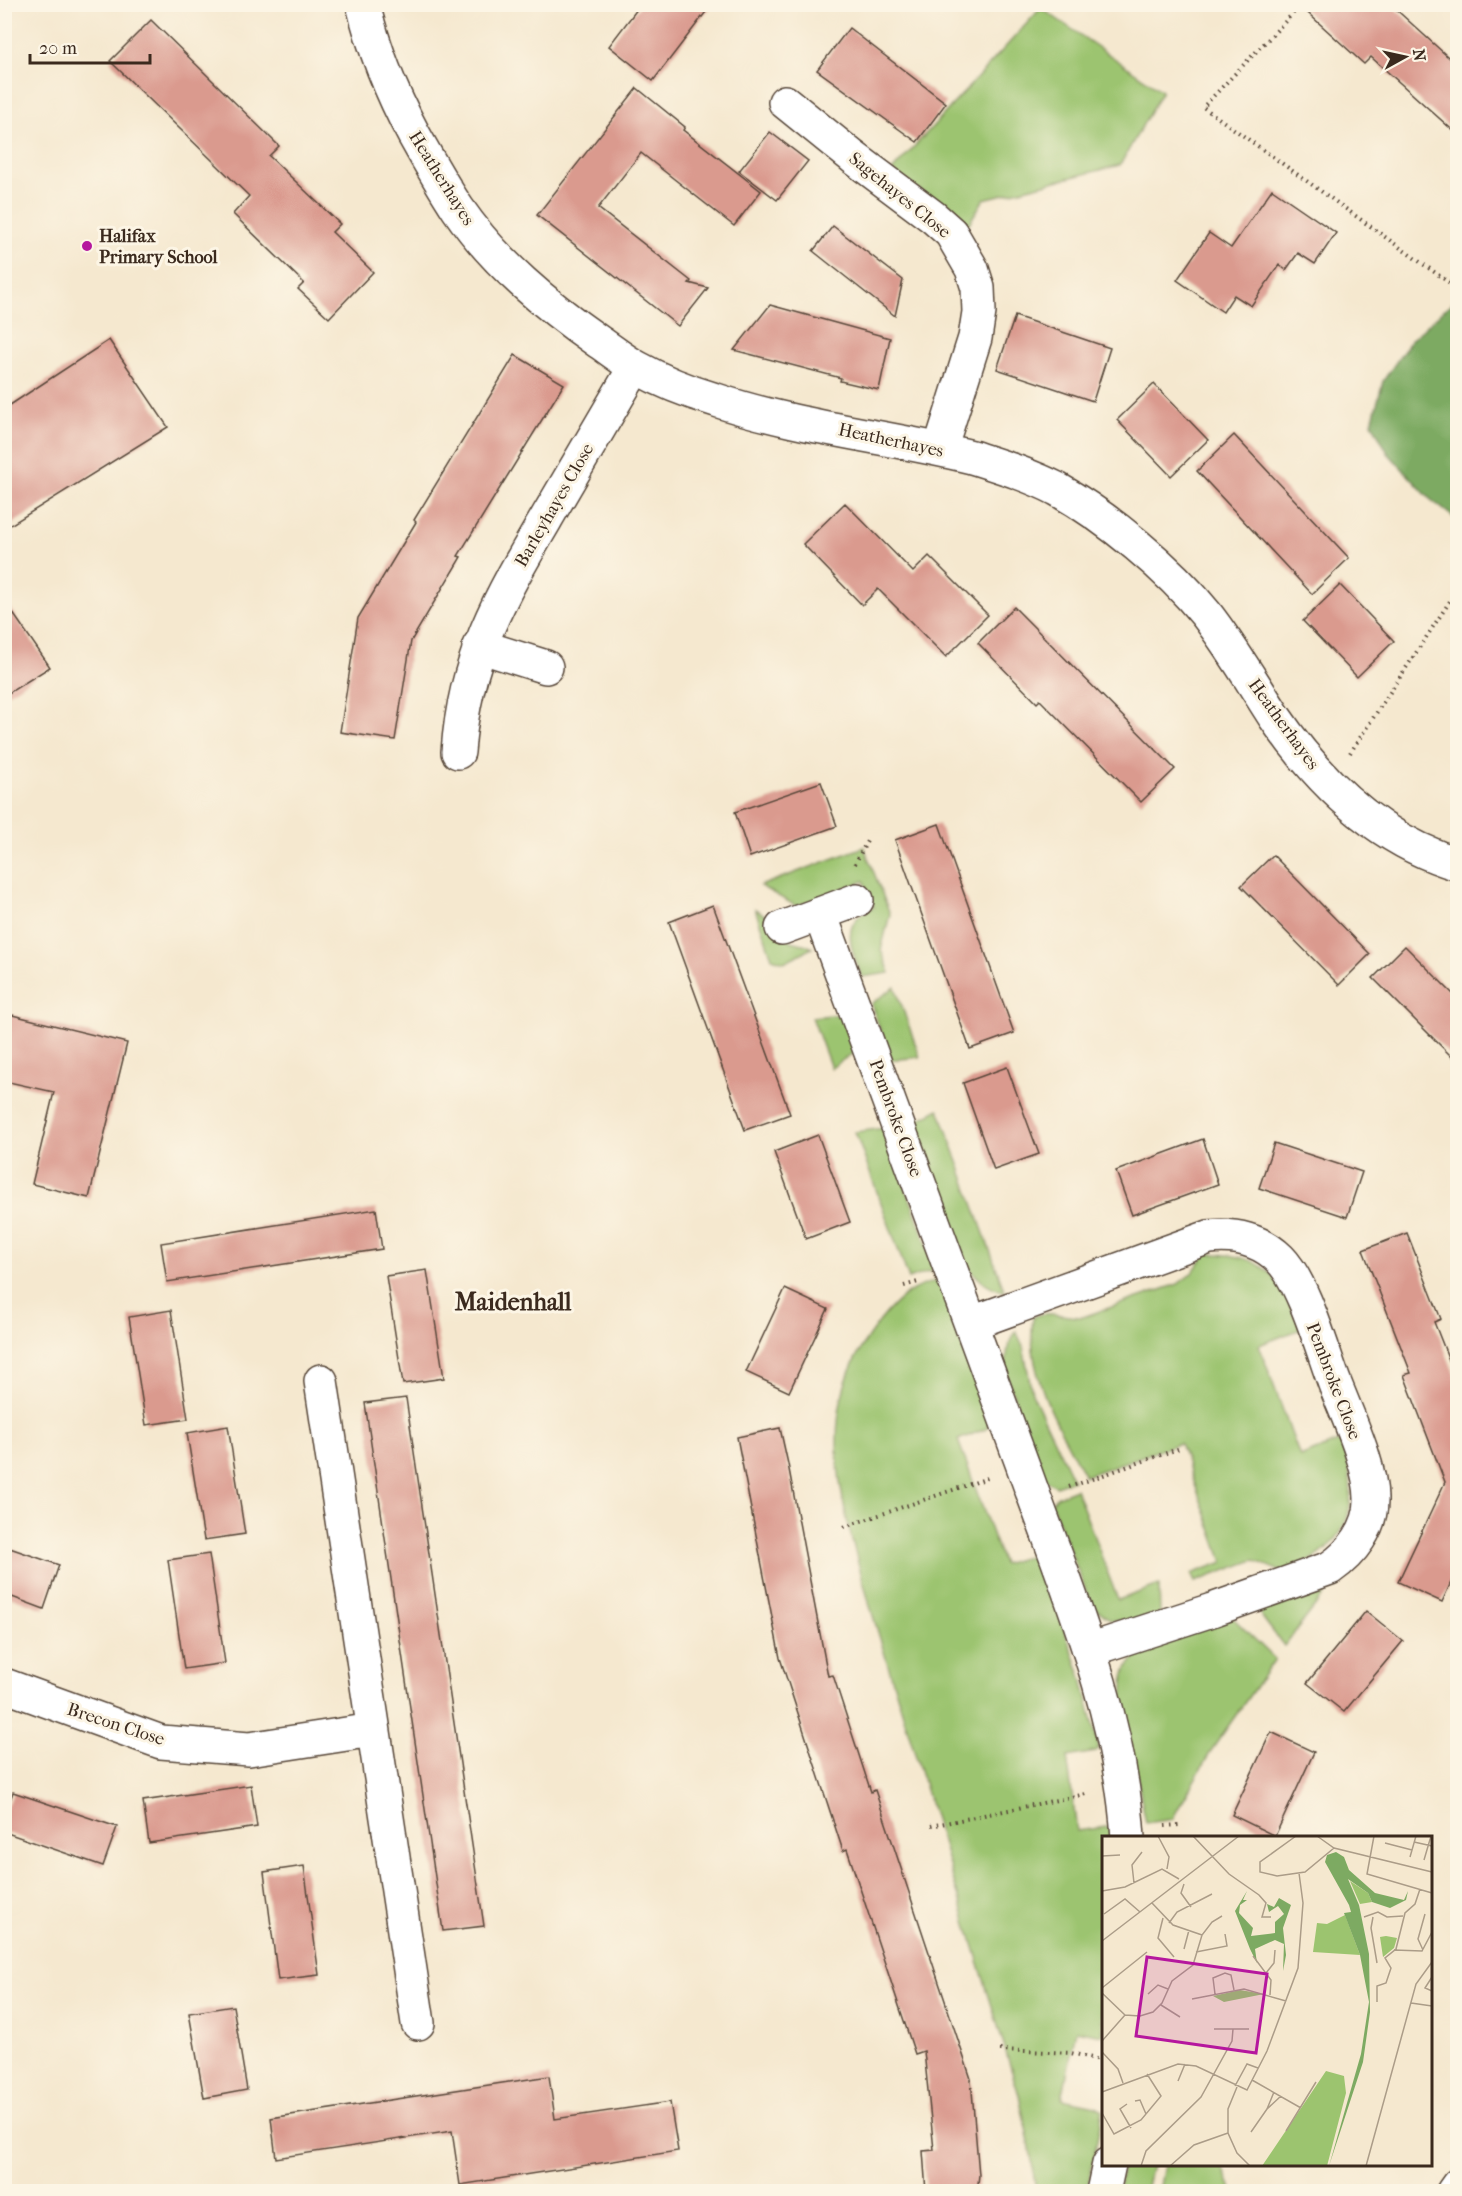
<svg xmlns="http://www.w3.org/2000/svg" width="1462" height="2196" viewBox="0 0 1462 2196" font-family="'IM FELL French Canon',serif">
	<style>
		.green { fill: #9cc46f; stroke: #6c7746; stroke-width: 1.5 }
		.forest { fill: #7daa62; stroke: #5c6a40; stroke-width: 1.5 }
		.building { fill: #da9a8e }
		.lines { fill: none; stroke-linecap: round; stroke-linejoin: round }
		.minor-casing { stroke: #574639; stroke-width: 36 }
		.path { stroke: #574639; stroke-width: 4; stroke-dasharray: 1.5 4.5; stroke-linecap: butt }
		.minor { stroke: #fff; stroke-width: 33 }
		.poi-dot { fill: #b5179e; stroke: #fcf5e5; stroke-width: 2 }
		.labels { text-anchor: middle; stroke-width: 6; stroke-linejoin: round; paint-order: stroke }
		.street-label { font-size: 18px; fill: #3b2a1e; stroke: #fcf5e5 }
		.poi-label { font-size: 18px; font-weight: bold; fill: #3b2a1e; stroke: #fcf5e5; text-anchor: start }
		.district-label { font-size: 24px; font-weight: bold; fill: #3b2a1e; stroke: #fcf5e5 }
		.inset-road { fill: none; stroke: #ab9c88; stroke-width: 1.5 }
		.view { fill: #b5179e; fill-opacity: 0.15; stroke: #b5179e; stroke-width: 3 }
		.inset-edge { fill: none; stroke: #3b2a1e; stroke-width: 3 }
	</style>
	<rect width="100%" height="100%" fill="#fcf5e5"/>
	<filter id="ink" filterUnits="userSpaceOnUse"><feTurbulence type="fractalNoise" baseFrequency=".0167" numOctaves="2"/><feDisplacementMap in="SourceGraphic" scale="12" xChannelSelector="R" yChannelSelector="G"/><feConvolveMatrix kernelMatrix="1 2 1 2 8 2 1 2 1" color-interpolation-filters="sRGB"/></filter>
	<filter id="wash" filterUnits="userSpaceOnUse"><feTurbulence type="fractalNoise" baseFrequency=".008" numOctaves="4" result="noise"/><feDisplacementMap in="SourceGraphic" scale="24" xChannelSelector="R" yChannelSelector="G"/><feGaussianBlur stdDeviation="1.35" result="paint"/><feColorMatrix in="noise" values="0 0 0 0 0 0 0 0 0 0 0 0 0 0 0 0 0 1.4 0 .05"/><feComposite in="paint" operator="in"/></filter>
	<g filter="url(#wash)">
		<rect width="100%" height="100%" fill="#f5e8cf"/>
		<g class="green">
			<path d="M1041 8 1162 91 1120 165 984 199 968 225 892 171Z"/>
			<path d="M864 847 890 914 881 950 890 973 862 977C851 948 838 922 874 907L864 881 796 906 760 886Z"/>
			<path d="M755 909 771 919 791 941 807 945 812 948 784 962 772 958Z"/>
			<path d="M895 987 920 1057 891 1060 871 1004Z"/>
			<path d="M842 1014 856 1051 831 1068 812 1017Z"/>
			<path d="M939 1109 1005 1292C986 1286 976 1278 964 1262L914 1122Z"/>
			<path d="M884 1128 936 1269 909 1279 855 1132Z"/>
			<path d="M1206 1254C1233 1253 1261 1259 1278 1282 1287 1295 1293 1314 1301 1329L1259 1345 1300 1457 1343 1440C1354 1487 1360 1530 1313 1559 1304 1565 1292 1568 1282 1572L1254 1560 1195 1582 1191 1574 1223 1562 1180 1443 1085 1476C1058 1426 1026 1376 1033 1317 1047 1309 1066 1318 1083 1317L1178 1284 1191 1274Z"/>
			<path d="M939 1280 990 1423 986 1429 958 1440 1003 1564 1032 1555H1037L1082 1678 1099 1748 1095 1752 1067 1757 1077 1831 1106 1827 1112 1830 1115 1837 1104 1838 1103 2035 1076 2030 1062 2099 1096 2106 1103 2110 1087 2191H1036L1029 2142 1019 2095 870 1606C846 1517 810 1419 869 1336 880 1320 896 1300 913 1290 921 1285 931 1283 939 1280Z"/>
			<path d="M1016 1331 1023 1346 1032 1393 1073 1480 1056 1486 1043 1479 1005 1371 1008 1347Z"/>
			<path d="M1076 1489 1118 1600 1159 1585 1160 1614 1129 1622 1111 1620 1092 1606 1051 1503 1058 1496Z"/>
			<path d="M1326 1582 1331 1586 1284 1646 1262 1617 1257 1607Z"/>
			<path d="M1231 1616 1275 1659 1213 1748 1174 1816V1819L1146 1823 1124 1709C1123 1696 1121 1680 1127 1668 1140 1643 1204 1626 1231 1616Z"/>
			<path d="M1123 2165H1152L1146 2191 1118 2192Z"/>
			<path d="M1164 2165H1222L1233 2191H1159Z"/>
		</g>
		<path class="forest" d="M1457 298V520L1430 499 1388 453 1372 423 1383 381 1412 339Z"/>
		<g id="blocks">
			<g class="building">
				<path d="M641 4H712L653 81 609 46Z"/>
				<path d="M1298 4H1390L1458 66V135L1371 57 1364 64Z"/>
				<path d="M151 20 279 146 269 156 340 224 332 232 373 272 329 318 298 289 304 283 233 214 249 196 110 61Z"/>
				<path d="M849 28 946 103 917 142 817 70Z"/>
				<path d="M637 88 685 127 683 130 761 191 734 226 641 153 598 208 691 281 689 283 708 288 678 326 537 215Z"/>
				<path d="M770 132 808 161 777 200 739 171Z"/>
				<path d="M1272 189 1336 233 1315 264 1298 253 1286 270 1279 265 1251 306 1234 295 1223 312 1177 280 1209 233 1231 248Z"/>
				<path d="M833 226 903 280 895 316 813 251Z"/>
				<path d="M770 305 890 338 879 390 840 381 841 378 734 350Z"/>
				<path d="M1015 316 1110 348 1093 401 997 369Z"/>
				<path d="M109 340 168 427 4 529V409Z"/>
				<path d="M515 355 564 384 458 556 461 557 411 641 395 740 340 732 358 618 416 522 414 520Z"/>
				<path d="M1154 384 1208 440 1171 476 1117 420Z"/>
				<path d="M1234 435 1349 558 1312 594 1197 471Z"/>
				<path d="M845 503 913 572 929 556 988 615 946 657 878 589 862 605 803 544Z"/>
				<path d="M1340 585 1394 641 1357 677 1303 621Z"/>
				<path d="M4 600 50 667 4 696Z"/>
				<path d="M1014 607 1175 769 1141 802 1040 700 1037 703 978 643Z"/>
				<path d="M821 782 837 826 750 857 735 812Z"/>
				<path d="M939 824 1014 1033 970 1049 895 840Z"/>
				<path d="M1273 855 1370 954 1339 985 1241 886Z"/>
				<path d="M713 905 790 1114 745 1130 669 922Z"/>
				<path d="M1405 946 1458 999V1063L1373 978Z"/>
				<path d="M4 1013 127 1043 89 1198 32 1184 54 1092 4 1081Z"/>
				<path d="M1007 1067 1039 1154 994 1170 963 1083Z"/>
				<path d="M818 1135 850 1222 806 1239 774 1152Z"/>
				<path d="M1203 1139 1218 1184 1132 1215 1116 1171Z"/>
				<path d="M1274 1143 1362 1172 1347 1217 1259 1188Z"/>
				<path d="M376 1209 382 1249 167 1282 161 1243Z"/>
				<path d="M1407 1233 1441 1319 1434 1322 1458 1383V1567L1442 1602 1398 1582 1445 1482 1404 1375 1411 1373 1363 1250Z"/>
				<path d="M427 1270 444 1378 403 1384 386 1276Z"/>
				<path d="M785 1289 828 1309 789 1392 746 1372Z"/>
				<path d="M171 1310 188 1419 146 1425 129 1317Z"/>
				<path d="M406 1398 484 1926 443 1931 365 1403Z"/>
				<path d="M228 1426 245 1534 204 1540 187 1433Z"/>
				<path d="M780 1428 788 1464 828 1676 833 1675 871 1792 875 1790 971 2079 979 2175 977 2192H926L923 2151 934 2150 924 2051 915 2054 847 1849 843 1851 780 1658 737 1437Z"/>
				<path d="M4 1546 59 1565 44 1609 4 1594Z"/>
				<path d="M209 1554 225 1663 184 1669 168 1560Z"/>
				<path d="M1366 1611 1403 1641 1344 1712 1307 1683Z"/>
				<path d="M1271 1732 1314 1752 1275 1836 1232 1815Z"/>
				<path d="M251 1785 257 1827 149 1843 143 1801Z"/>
				<path d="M13 1792 117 1827 103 1866 4 1832V1817Z"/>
				<path d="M304 1866 319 1975 278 1980 264 1872Z"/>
				<path d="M233 2006 247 2090 204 2098 189 2013Z"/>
				<path d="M549 2076 555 2119 670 2102 678 2151 460 2185 452 2131 276 2158 271 2118Z"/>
			</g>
		</g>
	</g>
	<g filter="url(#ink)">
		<use href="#blocks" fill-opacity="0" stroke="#574639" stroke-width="1.5"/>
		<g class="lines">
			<defs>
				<g id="minor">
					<path d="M363 4C374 50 392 94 414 135 428 160 442 185 458 209 495 263 546 305 599 342 611 350 623 360 636 367 661 381 689 392 716 400 799 428 887 436 972 457 1000 466 1030 475 1057 489 1108 518 1169 568 1206 614 1231 646 1252 682 1274 716 1319 782 1380 841 1458 864"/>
					<path d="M785 102 853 157 933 217 951 233 972 269 978 288 979 312 975 338 940 449"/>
					<path d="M479 646 546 667"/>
					<path d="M458 752C465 654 502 594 550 512 578 464 607 415 635 367"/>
					<path d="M820 914C888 1098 956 1282 1023 1466 1066 1587 1120 1708 1128 1838"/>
					<path d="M782 928 857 900"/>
					<path d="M972 1323 1209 1237C1235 1234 1261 1240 1280 1259 1304 1283 1322 1350 1335 1384 1347 1415 1372 1467 1371 1501 1371 1528 1352 1553 1330 1568L1212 1610 1089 1650"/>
					<path d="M321 1381 418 2023"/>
					<path d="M4 1685 161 1742 249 1749 373 1730"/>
					<path d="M1103 2192 1109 2164"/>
					<path d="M1453 2192 1458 2185"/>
				</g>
			</defs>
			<use href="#minor" class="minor-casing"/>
			<g class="path">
				<path d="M1302 4 1203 107 1458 289"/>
				<path d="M1350 753 1458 589"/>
				<path d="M855 864 867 841"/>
				<path d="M904 1286 918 1282"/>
				<path d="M1069 1487 1178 1449"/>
				<path d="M844 1527 988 1478"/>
				<path d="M931 1826 1086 1794"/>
				<path d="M1165 1826 1179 1825"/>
				<path d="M1000 2050 1071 2053 1104 2061"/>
			</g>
			<use href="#minor" class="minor"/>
		</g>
	</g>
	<circle class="poi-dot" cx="87" cy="246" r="6"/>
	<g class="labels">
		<g class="street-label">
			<text transform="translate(442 178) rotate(58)" y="6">Heatherhayes</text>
			<text transform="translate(900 195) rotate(39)" y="6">Sagehayes Close</text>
			<text transform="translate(891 440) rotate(12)" y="6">Heatherhayes</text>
			<text transform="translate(554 505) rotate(-60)" y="6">Barleyhayes Close</text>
			<text transform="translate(1284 724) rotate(54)" y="6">Heatherhayes</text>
			<text transform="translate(896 1118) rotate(70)" y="6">Pembroke Close</text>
			<text transform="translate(1334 1381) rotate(69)" y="6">Pembroke Close</text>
			<text transform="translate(116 1724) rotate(18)" y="6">Brecon Close</text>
		</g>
		<g class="poi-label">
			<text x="99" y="242">Halifax<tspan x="99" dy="21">Primary School</tspan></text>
		</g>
		<g class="district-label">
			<text x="513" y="1310">Maidenhall</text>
		</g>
	</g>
	<g transform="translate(1102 1836)">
		<rect width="330" height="330" fill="#f5e8cf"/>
		<path d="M248 45 266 57 270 66 258 68ZM243 79 258 119 211 116 215 87 225 88ZM284 100 295 102 292 112 281 121 278 101ZM138 154 162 158 122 166 111 160ZM224 235 242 240 244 257 225 330H160Z" fill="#9cc46f"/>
		<path d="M234 16 242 21 247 34 273 57 302 64 306 55 304 64 288 72 270 66 266 57 246 43 257 69 267 118 268 176 261 226 227 330 259 218 267 166 258 119 242 77 249 76 247 69 223 26 225 19ZM145 55 141 64H145L138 69 137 77 151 92 149 100 173 97V86L182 78 176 70 167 76 165 68 172 71 177 62 189 69 181 92 184 119 181 135 182 108 173 104 153 113 155 127 148 113 133 75Z" fill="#7daa62"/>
		<path class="inset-road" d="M56 0 67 21 65 33M91 0 127 38 157 59 164 67 160 81H169M194 0 158 26V36L175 40 203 36 232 12M215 0 232 12 330 36M272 0 265 38 330 57M312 6 330 10M283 7 310 14M0 20 18 19M308 21 314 0M322 24 329 0M32 47 30 29 40 16M82 48 79 57 89 71M0 55 23 51 60 33 77 43M50 67 71 89 100 99M2 78 23 63 38 76M262 81 276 76 285 81 301 80M271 81 269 92 275 127M61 82 56 102 72 121M67 87 75 76 110 58M0 105 137 0M82 113 87 94M292 114 320 115 330 96M321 114 316 103 323 78M94 116 125 110 123 98M151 120 169 144 168 159M164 137 172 127 173 114M330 141 323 152 330 155M0 152 45 116M0 157 23 179 38 180 51 176 60 167 70 145 91 129 100 99 110 86 120 80M46 158 56 149 66 153M113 158 111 142 123 137 129 139 132 154M90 163 142 153 184 165M275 166V150L284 147 289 132 283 122 294 113 303 77 313 68 318 53M309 167 330 170M59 169 78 181M112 193H147M0 205 23 179M0 216 16 233 21 247M150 244 199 272M76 245 83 228M133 250 145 228 156 232M135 251 126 273V297L135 317 148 330M0 256 76 228 94 230 145 254 165 215 196 132 201 67 197 37M172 256 165 273 179 260M33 265 38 264 44 278M25 268 18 273 29 292M0 277 12 298 39 284 59 260 45 238M184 295 214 246M149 296 165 273M39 330 44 315 99 261 130 205 131 193M68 330 92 309 126 297M264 330 314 148 330 126"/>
		<path class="view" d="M45 121 165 138 154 217 34 200Z"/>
		<rect width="330" height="330" class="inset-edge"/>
	</g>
	<rect width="1462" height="2196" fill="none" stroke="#fcf5e5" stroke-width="24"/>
	<g transform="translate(1405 57) rotate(82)" stroke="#fcf5e5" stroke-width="4.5" paint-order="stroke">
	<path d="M0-4.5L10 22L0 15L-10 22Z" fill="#3b2a1e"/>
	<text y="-9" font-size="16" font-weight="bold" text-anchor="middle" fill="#3b2a1e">N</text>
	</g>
	<path d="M30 54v9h120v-9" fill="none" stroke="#3b2a1e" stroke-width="3"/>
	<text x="39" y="54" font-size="18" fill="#3b2a1e" stroke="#fcf5e5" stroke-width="4.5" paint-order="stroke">20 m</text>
</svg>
